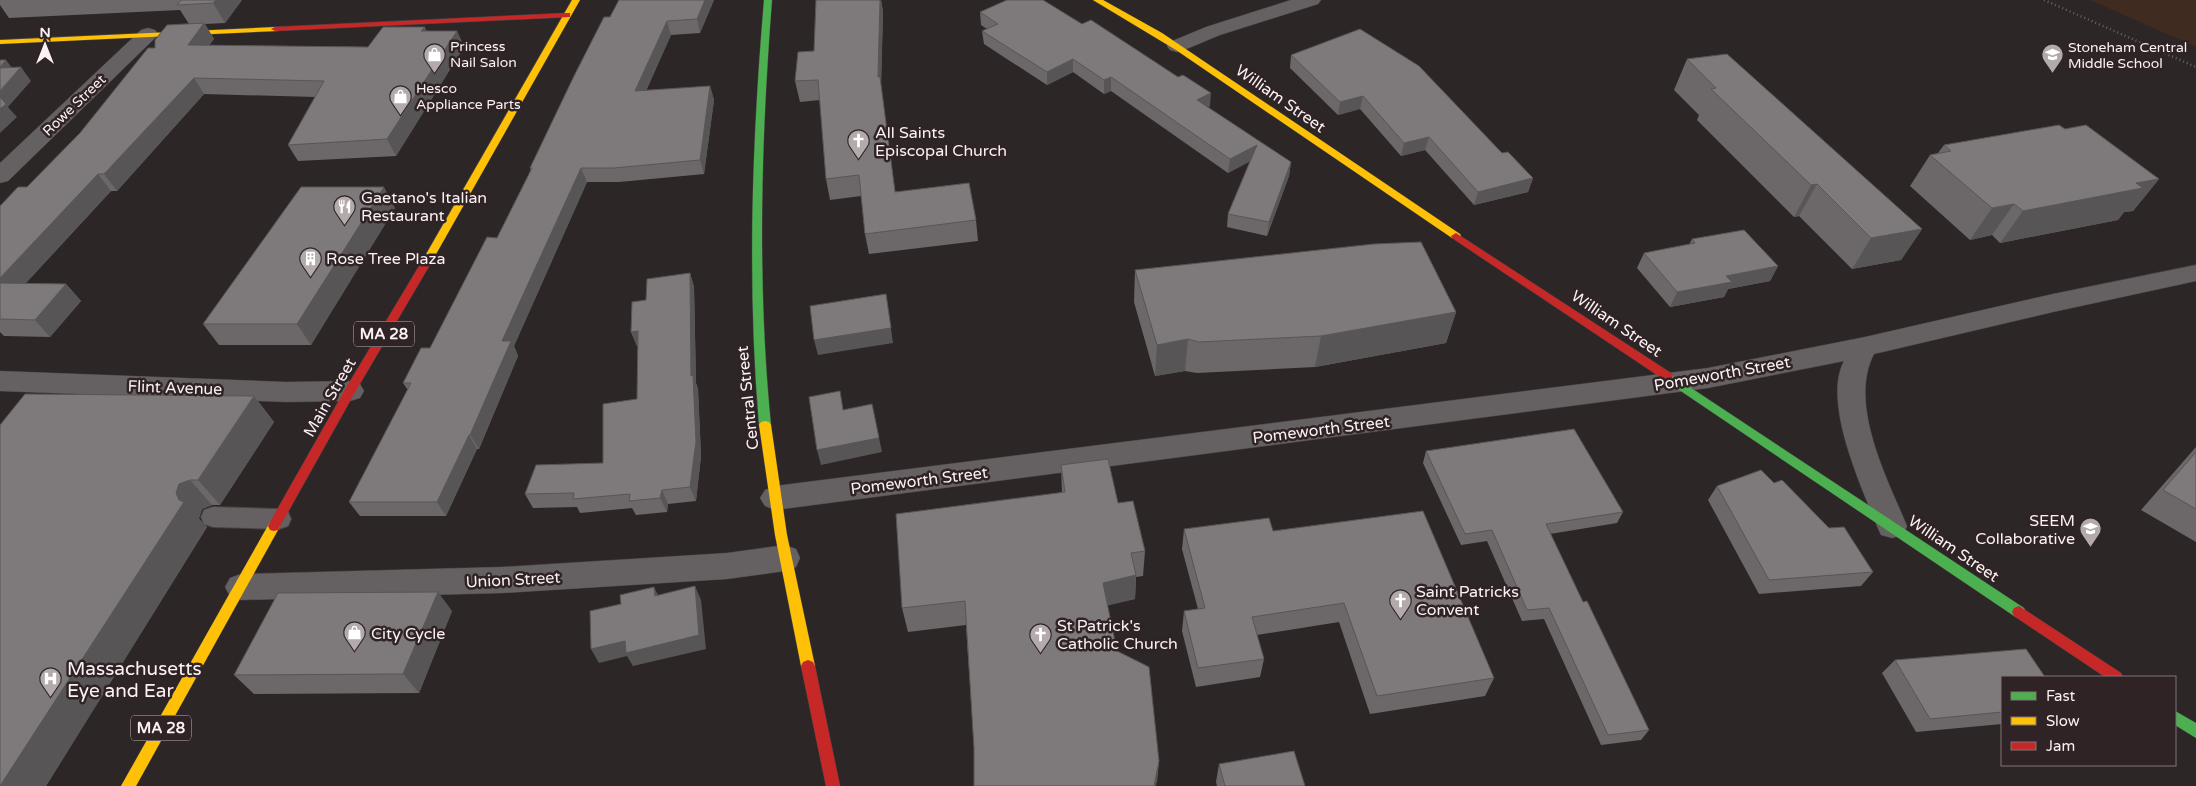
<svg xmlns="http://www.w3.org/2000/svg" width="2196" height="786" viewBox="0 0 2196 786" font-family="'Varela Round',sans-serif">
	<style>
		.green { fill: #3f2b1f }
		.lines { fill: none; stroke-linecap: round; stroke-linejoin: round }
		.lane-casing { stroke: #464142; stroke-width: 2 }
		.street-casing { stroke: #464142; stroke-width: 1 }
		.fast-casing { stroke: #464142; stroke-width: 1 }
		.slow-casing { stroke: #464142; stroke-width: 1 }
		.jam-casing { stroke: #464142; stroke-width: 1 }
		.path { stroke: #686465; stroke-width: 2.5; stroke-dasharray: 1 3; stroke-linecap: butt }
		.lane { fill: #656061; fill-rule: evenodd }
		.street { fill: #656061; fill-rule: evenodd }
		.fast { fill: #4caf50; fill-rule: evenodd }
		.slow { fill: #ffc107; fill-rule: evenodd }
		.jam { fill: #c62828; fill-rule: evenodd }
		.wall { fill: #6c686a }
		.shaded-wall { fill: #585556 }
		.building { fill: #7e797b; stroke: #585556 }
		.labels { text-anchor: middle; stroke-width: 5; stroke-linejoin: round; paint-order: stroke }
		.far-poi-label { font-size: 14px; fill: #faf1f2; stroke: #2f2325; text-anchor: start }
		.far-street-label { font-size: 14px; fill: #faf1f2; stroke: #2f2325 }
		.shield { fill: #2f2325; stroke: #bdb3b4; stroke-width: 1 }
		.shield-label { font-size: 15px; font-weight: bold; fill: #faf1f2 }
		.street-label { font-size: 16px; fill: #faf1f2; stroke: #2f2325 }
		.poi-label { font-size: 16px; fill: #faf1f2; stroke: #2f2325; text-anchor: start }
		.near-poi-label { font-size: 19px; fill: #faf1f2; stroke: #2f2325; text-anchor: start }
	</style>
	<rect width="100%" height="100%" fill="#2c2627"/>
	<path class="green" d="M2090 0H2196V47Z"/>
	<g class="lines">
		<defs>
			<path id="lane" d="M213 507 279 509 288 512 291 519 288 526 279 529 213 527 204 524 201 517 204 510Z"/>
			<g id="street">
				<path d="M1291 0H1321L1318 4 1220 35 1184 50 1177 52 1170 50 1167 46 1170 42 1206 27Z"/>
				<path d="M148 28 155 30 158 34 155 38 8 181 0 183V163L141 30Z"/>
				<path d="M2196 265V281L2053 312 1874 354C1848 404 1887 478 1907 526L1903 535 1892 538 1881 535 1877 526C1861 486 1822 402 1844 361L1708 388 775 510 765 506 760 498 765 490 775 486 1708 368 1865 337 2053 294Z"/>
				<path d="M0 371 286 382 350 381 360 384 364 391 360 398 350 401 286 402 0 391Z"/>
				<path d="M785 545 796 549 800 558 796 567 785 571 727 579 502 593 241 600 230 596 225 587 230 578 241 574 502 567 727 553Z"/>
			</g>
			<g id="fast">
				<path d="M764 0H772C761 142 757 283 771 425L769 428H761L759 425C747 283 752 142 764 0Z"/>
				<path d="M1667 372 2024 608 2026 612 2024 616 2019 618 2014 616 1663 379 1661 376 1663 373Z"/>
				<path d="M2175 711 2196 723V738L2175 725Z"/>
			</g>
			<g id="slow">
				<path d="M572 0H580L431 263 430 265H422L421 263Z"/>
				<path d="M1093 0H1103L1162 33 1460 234 1461 236 1460 238H1452L1176 50Z"/>
				<path d="M275 27H278V31L0 44V40Z"/>
				<path d="M765 421 769 422 771 425 787 535 815 666 813 670 808 672 803 670 801 666 775 535 759 425 761 422Z"/>
				<path d="M274 521 278 522 280 526 278 530 136 786H121L270 522Z"/>
			</g>
			<g id="jam">
				<path d="M567 13H570V17L275 31 271 29 275 27Z"/>
				<path d="M1456 233 1671 373 1673 376 1671 379H1663L1452 238 1451 236Z"/>
				<path d="M426 260 431 263 354 394 278 530 274 531 270 530 268 526 270 522 346 388 422 261Z"/>
				<path d="M2019 606 2121 673 2123 677H2105L2014 616 2012 612 2014 608Z"/>
				<path d="M808 660 813 662 815 666 840 786H826L801 666 803 662Z"/>
			</g>
		</defs>
		<use href="#lane" class="lane-casing"/>
		<use href="#street" class="street-casing"/>
		<use href="#fast" class="fast-casing"/>
		<use href="#slow" class="slow-casing"/>
		<use href="#jam" class="jam-casing"/>
		<path class="path" d="M2044 0 2196 67"/>
		<use href="#lane" class="lane"/>
		<use href="#street" class="street"/>
		<use href="#fast" class="fast"/>
		<use href="#slow" class="slow"/>
		<use href="#jam" class="jam"/>
	</g>
	<g class="wall">
		<path d="M0 0H242L225 23 205 24 214 39 209 45 368 47 427 31H457L464 47 396 156 298 161 288 145 315 97 204 94 117 191H111L26 283 66 284 81 301 50 337 4 336 0 332V206L27 187 80 133 155 48 189 24 180 10 9 18 0 5Z"/>
		<path d="M619 0H714L700 33 671 35 646 91 710 86 714 100 704 174 619 182H587L514 346 518 356 479 449H477L446 516H360L349 502 408 390 403 383 430 348 497 238 531 171 530 168Z"/>
		<path d="M816 0H881L883 12 881 86 895 191 976 220 978 241 869 254 865 234 861 196 830 200 826 179 820 100 800 102 795 81 814 51Z"/>
		<path d="M980 12 1210 106 1208 107 1291 162 1289 176 1267 236 1227 227 1228 214 1250 161 1228 173 1111 91 1104 94 1073 72 1047 85 984 44 982 31 987 29 981 25Z"/>
		<path d="M1291 55 1502 153 1533 178 1528 192 1474 205 1425 150 1401 156 1360 109 1338 115 1290 68Z"/>
		<path d="M1687 59 1922 229 1901 260 1852 269 1799 216 1794 217 1697 120 1699 115 1674 90Z"/>
		<path d="M2065 129 2159 179 2133 211 2124 212 2118 220 2000 243 1992 235 1970 240 1910 186 1930 155 1938 153 1944 145Z"/>
		<path d="M395 208 311 345H219L203 324Z"/>
		<path d="M1692 239 1778 266 1770 281 1728 289 1724 297 1670 307 1637 268 1644 253 1689 245Z"/>
		<path d="M1135 270 1456 312 1446 343 1315 367 1197 373 1185 371 1155 376 1134 302Z"/>
		<path d="M690 273 694 287 696 383 698 389 701 456 696 501 668 504 667 512 636 515 632 508 580 513 577 507 533 508 525 494 603 463 637 399 638 346H637L631 332 646 300Z"/>
		<path d="M254 396 274 422 220 505H212L202 509 199 518 200 520 207 527 46 786H0V425Z"/>
		<path d="M2196 447V542L2141 510Z"/>
		<path d="M1426 451 1623 512 1617 523 1550 534 1583 602 1649 730 1641 740 1601 745 1544 619 1522 621 1487 541 1461 545 1423 463Z"/>
		<path d="M1061 465 1118 503 1145 551 1143 576 1136 577 1135 599 1107 605 1117 651 1159 761 1157 782 974 748 966 625 908 632 902 608 1062 493Z"/>
		<path d="M1774 483 1829 528 1873 572 1861 586 1759 594 1708 500 1717 486Z"/>
		<path d="M1184 529 1273 531 1494 678 1485 696 1370 714 1339 622 1257 635 1264 659 1260 677 1196 687 1182 631 1184 611 1198 609 1182 549Z"/>
		<path d="M452 611 419 693 254 694 234 675Z"/>
		<path d="M1895 660 2002 677V724L1916 732 1882 673Z"/>
		<path d="M1219 764 1305 786H1217L1216 782Z"/>
	</g>
	<g class="shaded-wall">
		<path d="M216 0H242L225 23 213 3Z"/>
		<path d="M705 0H714L700 33 697 19Z"/>
		<path d="M880 0H881L883 12 881 86 898 212 878 77Z"/>
		<path d="M667 21 671 35 639 106 635 91Z"/>
		<path d="M204 23 214 39 198 61 188 45Z"/>
		<path d="M425 27 432 43 421 31Z"/>
		<path d="M457 31 464 47 396 156 387 139Z"/>
		<path d="M1073 59V72L1047 85V72Z"/>
		<path d="M6 60 16 73 21 67 31 81 8 107 17 117 0 133V67Z"/>
		<path d="M1111 77V91L1104 94V80Z"/>
		<path d="M194 78 204 94 117 191 104 174Z"/>
		<path d="M710 86 714 100 704 174 700 160Z"/>
		<path d="M1211 93 1210 106 1196 113 1197 100Z"/>
		<path d="M1363 96 1360 109 1338 115 1340 102Z"/>
		<path d="M1429 137 1425 150 1401 156 1404 143Z"/>
		<path d="M1257 145 1255 159 1228 173 1230 159Z"/>
		<path d="M1291 162 1289 176 1267 236 1269 222Z"/>
		<path d="M581 168 587 182 514 346 518 356 479 449 470 435 502 341Z"/>
		<path d="M98 174 111 191 11 299 0 288V278Z"/>
		<path d="M1533 178 1528 192 1474 205 1478 192Z"/>
		<path d="M2159 179 2133 211 2124 212 2118 220 2000 243 2023 211 2136 183Z"/>
		<path d="M1817 184 1799 216 1794 217 1811 185Z"/>
		<path d="M384 187 395 208 311 345 297 324Z"/>
		<path d="M2014 204 1992 235 1970 240 1992 208Z"/>
		<path d="M1922 229 1901 260 1852 269 1871 238Z"/>
		<path d="M1778 266 1770 281 1728 289 1724 297 1670 307 1677 292 1726 276Z"/>
		<path d="M690 273 694 287 696 383 698 389 701 456 696 501 690 487 691 376Z"/>
		<path d="M66 284 81 301 50 337 35 320Z"/>
		<path d="M886 294 893 343 818 355 814 340Z"/>
		<path d="M1456 312 1446 343 1315 367 1321 336Z"/>
		<path d="M638 331 644 345 637 346 631 332Z"/>
		<path d="M1188 339 1185 371 1155 376 1157 345Z"/>
		<path d="M254 396 274 422 220 505 198 480Z"/>
		<path d="M872 404 882 452 821 465 817 450Z"/>
		<path d="M469 435 477 449 446 516 437 502Z"/>
		<path d="M190 480 212 505 202 509 199 518 200 520 207 527 46 786H0L179 500 176 493 179 484Z"/>
		<path d="M662 490 668 504 667 512 660 498Z"/>
		<path d="M1136 575 1135 599 1102 607 1103 583Z"/>
		<path d="M695 586 701 600 706 649 633 666 627 656 599 663 591 649Z"/>
		<path d="M654 587 661 601 655 596Z"/>
		<path d="M438 592 452 611 419 693 403 674Z"/>
		<path d="M1159 761 1156 786H1154Z"/>
	</g>
	<g class="building">
		<path d="M181 0H216L213 3 177 5Z"/>
		<path d="M619 0H705L697 19 667 21 635 91 710 86 700 160 614 168H581L502 341H511L470 435H469L437 502H349L411 383H403L421 348H430L487 237 497 238 532 168H530L574 76 604 17H610Z"/>
		<path d="M816 0H880L878 77H880L895 192 969 183 976 220 865 234 859 175 826 179 818 80 795 81 798 52 814 51Z"/>
		<path d="M1007 0H1043L1082 24 1091 20 1178 77 1183 75 1211 93 1197 100 1291 162 1269 222 1228 214 1257 145 1230 159 1111 77 1104 80 1073 59 1047 72 982 31 998 24 980 12Z"/>
		<path d="M204 23 188 45 368 47 383 27H425L421 31H457L387 139 288 145 324 81 194 78 104 174H98L0 278V206L18 187H27L80 133 148 48H155V40L167 25Z"/>
		<path d="M1360 29 1419 66 1502 153 1508 152 1533 178 1478 192 1429 137 1404 143 1363 96 1340 102 1291 55Z"/>
		<path d="M1727 54 1922 229 1871 238 1817 184 1811 185 1711 89 1716 88 1687 59Z"/>
		<path d="M0 60H6L0 67Z"/>
		<path d="M21 67 0 91V68Z"/>
		<path d="M0 97 6 104 0 109Z"/>
		<path d="M2059 125 2065 129 2086 125 2159 179 2136 183 2143 188 2023 211 2014 204 1992 208 1930 155 1951 151 1944 145Z"/>
		<path d="M301 187H384L297 324H203Z"/>
		<path d="M1744 230 1778 266 1726 276 1732 282 1677 292 1644 253 1695 243 1692 239Z"/>
		<path d="M1421 242 1456 312 1321 336 1199 342 1188 339 1157 345 1135 270 1374 244Z"/>
		<path d="M690 273 691 376 693 375 696 442 690 487 662 490 660 498 629 501 630 494 573 499 574 493 525 494 536 465 603 463V404L637 399 638 331 631 332 632 302 646 300 647 279Z"/>
		<path d="M0 283 66 284 35 320 0 319Z"/>
		<path d="M886 294 891 328 814 340 810 306Z"/>
		<path d="M840 391 843 410 872 404 879 438 817 450 809 397Z"/>
		<path d="M25 394 254 396 198 480H190L179 484 176 493 179 500 184 502 0 786V425Z"/>
		<path d="M1574 429 1623 512 1546 524 1583 602 1587 601 1649 730 1608 735 1549 608 1527 610 1492 530 1465 534 1426 451Z"/>
		<path d="M2196 452V509L2163 490Z"/>
		<path d="M1108 459 1118 503 1133 501 1145 551 1131 553 1136 575 1103 583 1117 651 1149 667 1159 761 1154 786H974V748L965 601 902 608 896 514 1065 492 1061 465Z"/>
		<path d="M1761 470 1774 483 1782 480 1829 528 1844 527 1873 572 1769 580 1717 486Z"/>
		<path d="M1423 511 1494 678 1377 696 1344 603 1252 617 1264 659 1198 668 1184 611 1205 608 1184 529 1269 518 1273 531Z"/>
		<path d="M695 586 699 635 626 653 625 641 591 649 590 611 621 604 620 595 654 587 655 596Z"/>
		<path d="M438 592 403 674 234 675 278 593Z"/>
		<path d="M2026 649 2045 677H2002V712L1930 719 1895 660Z"/>
		<path d="M1294 751 1305 786H1225L1219 764Z"/>
	</g>
	<defs>
		<symbol id="shop-pin" viewBox="-11 -11 22 30"><path d="M0 17L-7.5 6A9.5 9.5 0 1 1 7.5 6Z" fill="#b2aaab" stroke="#2f2325"/><path d="M-5-2.5h2.3a2.7 3.5 0 0 1 5.4 0H5L5.5 6h-11ZM-1.5-2.5h3a1.5 2.3 0 0 0-3 0Z" fill="#fff"/></symbol>
		<symbol id="school-pin" viewBox="-11 -11 22 30"><path d="M0 17L-7.5 6A9.5 9.5 0 1 1 7.5 6Z" fill="#b2aaab" stroke="#2f2325"/><path d="M0-5L7-2L0 1L-7-2ZM-4 1L0 2.5L4 1V4Q0 6-4 4Z" fill="#fff"/></symbol>
		<symbol id="church-pin" viewBox="-11 -11 22 30"><path d="M0 17L-7.5 6A9.5 9.5 0 1 1 7.5 6Z" fill="#b2aaab" stroke="#2f2325"/><path d="M-1.2-6h2.4v3.5h3.3v2.4h-3.3V6h-2.4V-.1h-3.3v-2.4h3.3Z" fill="#fff"/></symbol>
		<symbol id="restaurant-pin" viewBox="-11 -11 22 30"><path d="M0 17L-7.5 6A9.5 9.5 0 1 1 7.5 6Z" fill="#b2aaab" stroke="#2f2325"/><path d="M-5-6h1v4h1v-4h1v4h1v-4h1v5L-1.5 .5V6h-2V.5L-5-1ZM5-6V6H3V1.5H1.5Q1.5-4 5-6Z" fill="#fff"/></symbol>
		<symbol id="building-pin" viewBox="-11 -11 22 30"><path d="M0 17L-7.5 6A9.5 9.5 0 1 1 7.5 6Z" fill="#b2aaab" stroke="#2f2325"/><path d="M-4-6H4V6H1V3H-1V6H-4ZM-2.5-4.3h1.7v1.8h-1.7ZM.8-4.3h1.7v1.8H.8ZM-2.5-1h1.7V.8h-1.7ZM.8-1h1.7V.8H.8Z" fill="#fff"/></symbol>
		<symbol id="hospital-pin" viewBox="-11 -11 22 30"><path d="M0 17L-7.5 6A9.5 9.5 0 1 1 7.5 6Z" fill="#b2aaab" stroke="#2f2325"/><path d="M-5-5h3v3.5h4V-5h3V5h-3V1.5h-4V5h-3Z" fill="#fff"/></symbol>
	</defs>
	<g fill-rule="evenodd">
		<use href="#shop-pin" x="422" y="42" width="25" height="34"/>
		<use href="#school-pin" x="2040" y="42" width="25" height="34"/>
		<use href="#shop-pin" x="388" y="84" width="25" height="34"/>
		<use href="#church-pin" x="846" y="128" width="25" height="34"/>
		<use href="#restaurant-pin" x="332" y="194" width="25" height="34"/>
		<use href="#building-pin" x="298" y="246" width="25" height="34"/>
		<use href="#school-pin" x="2078" y="516" width="25" height="34"/>
		<use href="#church-pin" x="1388" y="588" width="25" height="34"/>
		<use href="#shop-pin" x="342" y="620" width="25" height="34"/>
		<use href="#church-pin" x="1028" y="622" width="25" height="34"/>
		<use href="#hospital-pin" x="38" y="666" width="25" height="34"/>
	</g>
	<g class="labels">
		<g class="far-poi-label">
			<text x="450" y="51">Princess<tspan x="450" dy="16">Nail Salon</tspan></text>
			<text x="2068" y="52">Stoneham Central<tspan x="2068" dy="16">Middle School</tspan></text>
			<text x="416" y="93">Hesco<tspan x="416" dy="16">Appliance Parts</tspan></text>
		</g>
		<g class="far-street-label">
			<text transform="translate(74 105) rotate(-44)" y="5">Rowe Street</text>
		</g>
		<g class="shield">
			<rect x="354" y="321.5" width="60" height="25" rx="4"/>
			<rect x="131" y="715.5" width="60" height="25" rx="4"/>
		</g>
		<g class="shield-label">
			<text x="384" y="339">MA 28</text>
			<text x="161" y="733">MA 28</text>
		</g>
		<g class="street-label">
			<text transform="translate(1281 98) rotate(35)" y="6">William Street</text>
			<text transform="translate(1617 323) rotate(34)" y="6">William Street</text>
			<text transform="translate(1722 373) rotate(-10)" y="6">Pomeworth Street</text>
			<text transform="translate(175 387) rotate(2)" y="6">Flint Avenue</text>
			<text transform="translate(329 397) rotate(-60)" y="6">Main Street</text>
			<text transform="translate(747 398) rotate(-96)" y="6">Central Street</text>
			<text transform="translate(1321 429) rotate(-7)" y="6">Pomeworth Street</text>
			<text transform="translate(919 480) rotate(-7)" y="6">Pomeworth Street</text>
			<text transform="translate(1954 548) rotate(34)" y="6">William Street</text>
			<text transform="translate(513 579) rotate(-3)" y="6">Union Street</text>
		</g>
		<g class="poi-label">
			<text x="875" y="138">All Saints<tspan x="875" dy="18">Episcopal Church</tspan></text>
			<text x="361" y="203">Gaetano's Italian<tspan x="361" dy="18">Restaurant</tspan></text>
			<text x="326" y="264">Rose Tree Plaza</text>
			<text x="2075" y="526" text-anchor="end">SEEM<tspan x="2075" dy="18">Collaborative</tspan></text>
			<text x="1416" y="597">Saint Patricks<tspan x="1416" dy="18">Convent</tspan></text>
			<text x="1057" y="631">St Patrick's<tspan x="1057" dy="18">Catholic Church</tspan></text>
			<text x="371" y="639">City Cycle</text>
		</g>
		<g class="near-poi-label">
			<text x="67" y="675">Massachusetts<tspan x="67" dy="22">Eye and Ear</tspan></text>
		</g>
	</g>
	<rect x="2001" y="676" width="175" height="90" fill="#2f2325" stroke="#807577"/>
	<rect x="2011" y="692" width="25" height="8" fill="#4caf50" stroke="#807577"/>
	<text x="2046" y="701" font-size="15" fill="#faf1f2">Fast</text>
	<rect x="2011" y="717" width="25" height="8" fill="#ffc107" stroke="#807577"/>
	<text x="2046" y="726" font-size="15" fill="#faf1f2">Slow</text>
	<rect x="2011" y="742" width="25" height="8" fill="#c62828" stroke="#807577"/>
	<text x="2046" y="751" font-size="15" fill="#faf1f2">Jam</text>
	<g transform="translate(45 45)" stroke="#2f2325" stroke-width="4" paint-order="stroke">
	<path d="M0-4L9 19L0 12L-9 19Z" fill="#faf1f2"/>
	<text y="-8" font-size="14" font-weight="bold" text-anchor="middle" fill="#faf1f2">N</text>
	</g>
</svg>
